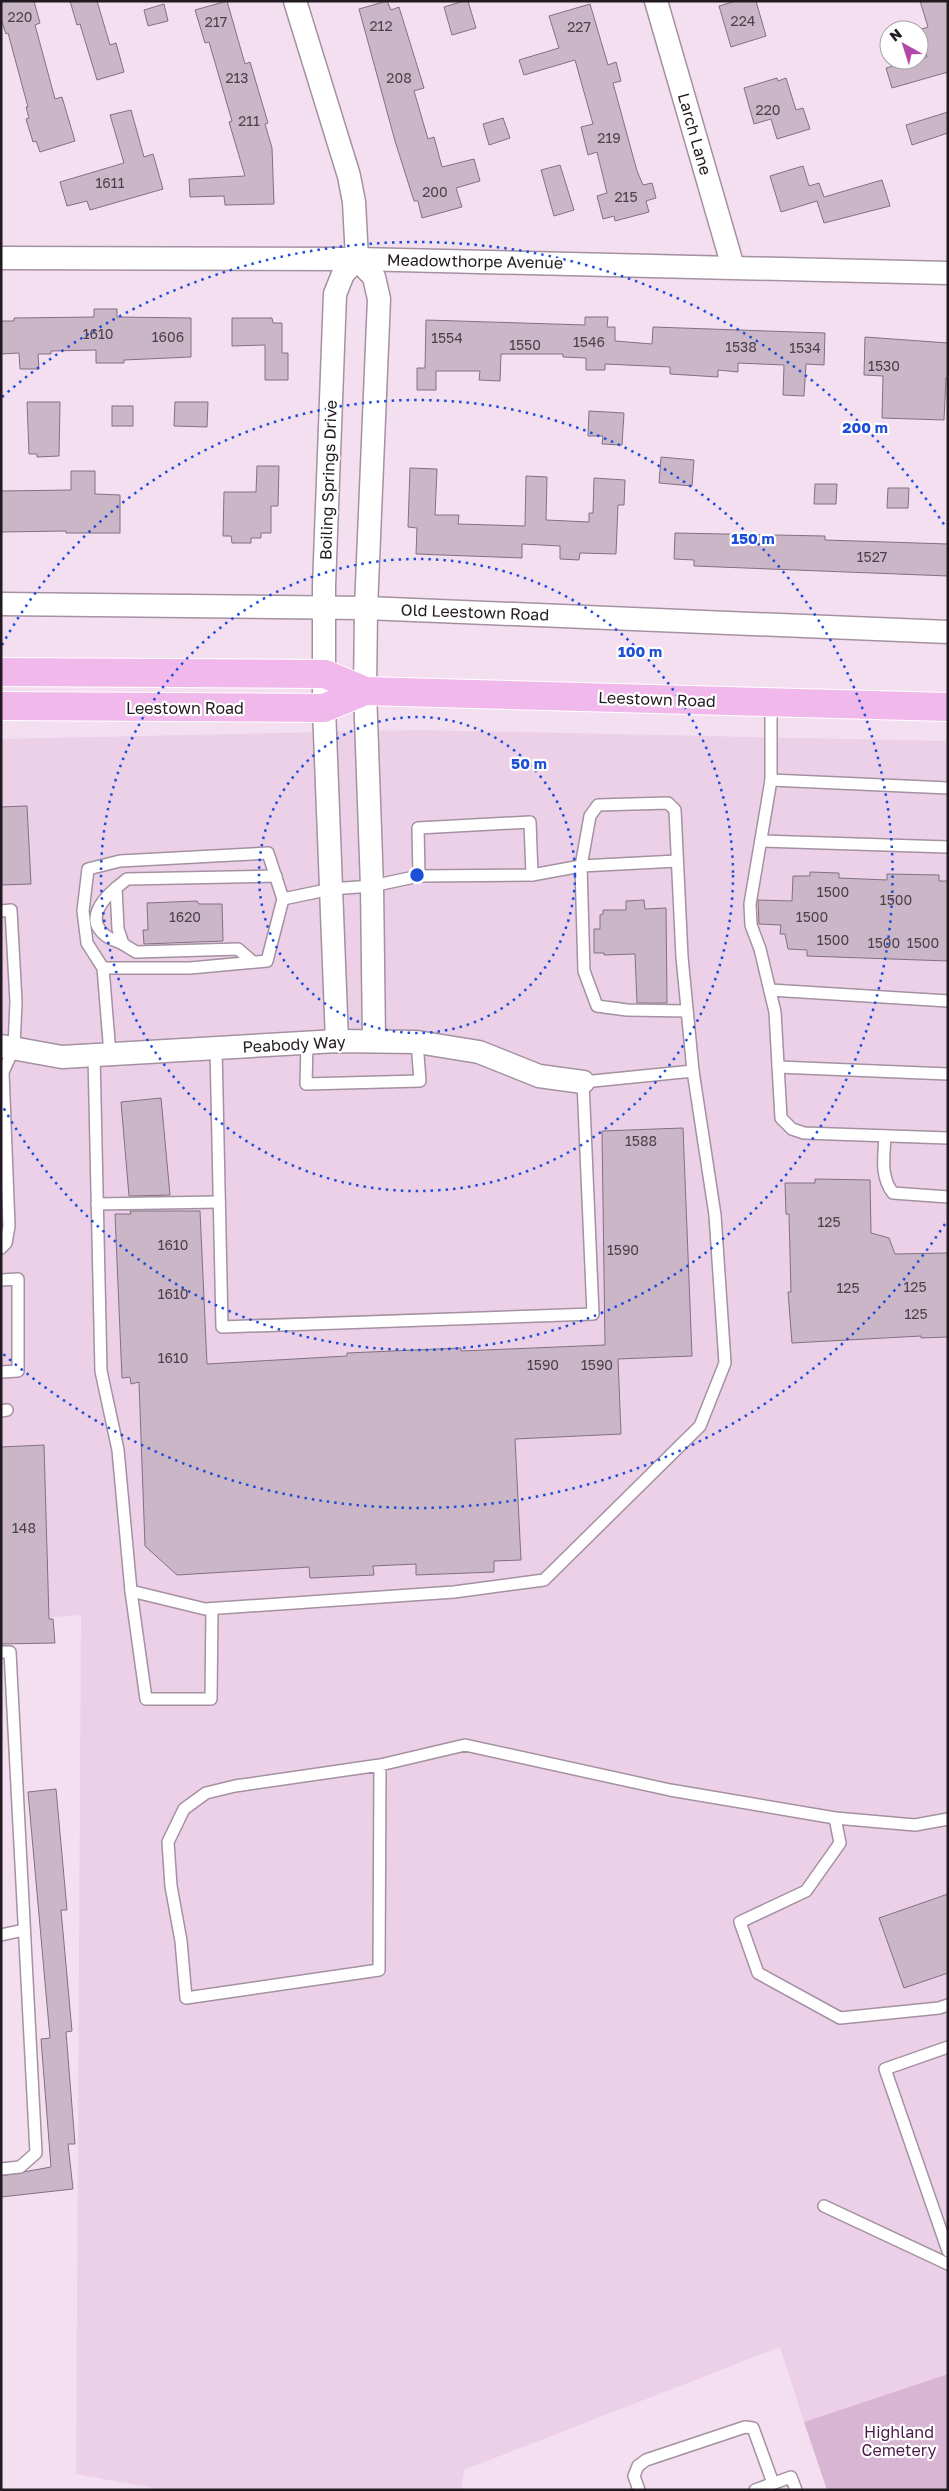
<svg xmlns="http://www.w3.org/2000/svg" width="949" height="2491" viewBox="0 0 949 2491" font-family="'Golos Text',sans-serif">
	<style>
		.built { fill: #ebd0e7 }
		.green { fill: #d9b5d4 }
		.building { fill: #cab6c7; stroke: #827080 }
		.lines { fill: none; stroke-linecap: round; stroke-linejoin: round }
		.service-casing { stroke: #a491a1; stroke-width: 14 }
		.minor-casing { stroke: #a491a1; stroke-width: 25 }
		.primary-casing { stroke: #fff; stroke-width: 30 }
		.service { stroke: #fff; stroke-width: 11 }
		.minor { stroke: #fff; stroke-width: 22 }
		.primary { stroke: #f1b8eb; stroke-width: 28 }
		.ring { fill: none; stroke: #1d4ed8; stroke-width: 2.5; stroke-dasharray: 2.5 5 }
		.labels { text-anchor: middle; stroke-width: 4.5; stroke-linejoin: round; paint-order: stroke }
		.number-label { font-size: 14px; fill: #4b414a }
		.street-label { font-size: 16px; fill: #211a20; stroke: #fff }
		.park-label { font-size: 16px; fill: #4b1848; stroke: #fff }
		.centre { fill: #1d4ed8; stroke: #fff; stroke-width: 2.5 }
		.ring-label { font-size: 15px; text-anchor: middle; font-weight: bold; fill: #1d4ed8; stroke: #fff; stroke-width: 4.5; stroke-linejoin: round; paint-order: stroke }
	</style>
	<rect width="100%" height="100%" fill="#f4dff1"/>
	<path class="built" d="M418 730 948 741V2374L804 2422 780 2347 464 2470 461 2490H165L76 2474 81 1615 1 1621V739Z"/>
	<path class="green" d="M948 2374V2490H827L804 2422Z"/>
	<g class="building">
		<path d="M1 1H34L40 23 35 25 55 99 62 97 75 141 40 152 36 141 33 142 26 119 29 118 26 107H28L8 33 6 34 1 19Z"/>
		<path d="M70 1H97L110 45 116 43 124 72 97 80 80 24 77 25Z"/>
		<path d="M227 1 245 64 250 62 268 123 265 124 272 148 274 204 225 205 224 196 190 197 189 179 245 176 229 122 232 121 209 42 205 43 195 10Z"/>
		<path d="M387 1 391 10 399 7 424 88 414 91 428 139 434 137 442 167 474 159 480 181 456 188 462 207 422 218 418 201H414L395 141 359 9Z"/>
		<path d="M464 1H468L476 28 452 35 444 7Z"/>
		<path d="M736 1H756L766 36 731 47 719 6Z"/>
		<path d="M920 1H948V72L892 88 886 68 927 57 919 30 928 27Z"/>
		<path d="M164 4 168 21 148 26 144 10Z"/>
		<path d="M590 4 608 65 616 62 621 81 613 83 637 171 643 185 652 183 656 198 646 201 649 212 615 221 614 216 603 219 597 196 607 193 597 152 588 155 581 127 593 124 575 60 524 75 519 60 559 48 549 16Z"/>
		<path d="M777 78 778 81 786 78 796 110 803 108 810 129 777 139 771 119 754 124 744 88Z"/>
		<path d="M131 110 144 157 153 154 163 189 90 210 87 201 67 206 60 182 124 163 110 115Z"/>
		<path d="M948 112V133L912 145 906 125Z"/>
		<path d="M503 118 510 138 489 145 483 124Z"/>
		<path d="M560 165 574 210 554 216 541 170Z"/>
		<path d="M803 166 809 186 819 183 824 197 882 180 890 206 824 223 817 201 781 212 770 176Z"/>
		<path d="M94 309H117V317L191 318V357L124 360V363H96V350L51 351V354H38L39 369H20L19 353 1 354V321H14V318L94 317Z"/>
		<path d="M585 317H608L607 327H615V341L652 344 653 327 825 333 824 365 806 364 804 396 783 395 784 365 738 363V372L718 370V377L670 374V367L605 364V370H586V358L563 357V354H501L500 381 479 380 480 371H436V390H417V368H425L426 320 585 325Z"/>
		<path d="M232 318H272L273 323H282V353H288V380H265V345L232 346Z"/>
		<path d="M865 337 948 343V378H946L944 420 882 418 883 376 864 375Z"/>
		<path d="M27 402H60L59 456 37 457V454H29Z"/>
		<path d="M175 402H208L207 427 174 426Z"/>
		<rect x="112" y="406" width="21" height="20"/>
		<path d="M589 411 624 413 622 445 602 444 603 436H588Z"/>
		<path d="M661 457 694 460 692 486 659 483Z"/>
		<path d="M257 466H279L278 506H271V533H261V538H251V543H232L231 536H223L224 492H256Z"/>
		<path d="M410 468 437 469 435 515H459L458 524 525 526 526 476 547 477 546 520 589 522V513H593L594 478 625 480 624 505H618L616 554 580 553 579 560 560 559V546L522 544V558L416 554 417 528 408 527Z"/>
		<path d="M71 471H95V494L120 495V533H66V531L1 532V491L71 490Z"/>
		<path d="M815 484H837L836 504H814Z"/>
		<path d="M888 488H909L908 508H887Z"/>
		<path d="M675 533 825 536V540L948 544V576L694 566V560L674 559Z"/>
		<path d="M27 806 31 884 1 885V807Z"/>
		<path d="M810 872 839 873V878L887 880V874L939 875V881H948V961L807 956V950L788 949 785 934H780L781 925 759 924 758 900 792 901 793 876H810Z"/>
		<path d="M644 900 645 909 666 908 667 1003H637L635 954 604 955V953H594V929H600V915L603 914V910H626V901Z"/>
		<path d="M197 901 199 904H222L223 941 144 944 143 930H148L147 903Z"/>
		<path d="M161 1098 170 1195 129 1196 121 1102Z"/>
		<path d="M683 1128 692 1356 618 1359 621 1434 515 1439 521 1560 494 1561V1572L416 1575V1564L373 1566 374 1575 310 1578 309 1567 177 1575 145 1546 139 1382 131 1384 130 1377 122 1378 115 1214H131L130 1211H200L207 1364 347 1356V1353L461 1348V1351L605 1345 602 1131Z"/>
		<path d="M815 1179 870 1180 871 1233 889 1238 895 1254 948 1253V1337L921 1338V1336L792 1343 788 1292H791L789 1214H786L785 1183H815Z"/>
		<path d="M44 1445 49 1619H53L55 1643 1 1644V1447Z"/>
		<path d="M56 1789 67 1910H61L72 2031 66 2032 75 2144H68L73 2189 1 2197V2176L51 2167 41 2039 50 2038 28 1792Z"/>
		<path d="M948 1894V1973L904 1988 879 1918Z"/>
	</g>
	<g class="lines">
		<defs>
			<g id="service">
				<path d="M771 702V780L750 904 751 925 760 949 775 1012 781 1118 792 1129 804 1133 948 1138"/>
				<path d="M771 780 948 788"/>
				<path d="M761 841 948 847"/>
				<path d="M419 876 418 828 530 822 532 875"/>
				<path d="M116 888C103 899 85 919 105 935 109 939 117 941 123 944"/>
				<path d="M283 899 331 889 372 886 419 876 532 875 581 866 677 861"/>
				<path d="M1 911 11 910 16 1002 14 1048 3 1072 9 1226 6 1243 1 1248"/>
				<path d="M253 962 238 949 136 952 123 944 118 929 116 888 127 879 276 876"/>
				<path d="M103 968H190L267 961 283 899 268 853 120 861 88 869 83 911 87 943 103 968 110 1054"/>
				<path d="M770 990 948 1001"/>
				<path d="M687 1011 627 1010 597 1006 584 971 581 866 590 816 598 805 668 803 675 810 682 957 693 1071"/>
				<path d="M307 1043 306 1084 420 1081 417 1042"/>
				<path d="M94 1055 101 1371 118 1450 131 1591 205 1609 454 1592 544 1580 700 1426 725 1363 715 1215 693 1071 583 1082 593 1314 222 1327 216 1048"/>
				<path d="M778 1067 948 1074"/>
				<path d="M885 1136C884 1156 880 1177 893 1193L948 1197"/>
				<path d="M97 1204 219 1202"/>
				<path d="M1 1280 18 1279V1371L1 1372"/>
				<path d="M1 1411 7 1410"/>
				<path d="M131 1591 146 1699H211L212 1609"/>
				<path d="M1 1652H10L36 2153 20 2167 1 2169"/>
				<path d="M380 1765 379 1970 186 1998 181 1941 171 1886 168 1842 184 1809 206 1793 235 1786 380 1765 465 1745 670 1790 835 1818 915 1825 948 1819"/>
				<path d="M835 1818 840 1843 806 1891 740 1922 758 1973 840 2018 939 2008 948 2005"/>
				<path d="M1 1935 24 1930"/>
				<path d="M948 2047 885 2069 948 2251"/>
				<path d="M824 2206 948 2264"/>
				<path d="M639 2490 634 2476 638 2466 646 2460 745 2427 753 2428 773 2483"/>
				<path d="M755 2490 791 2477 796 2490"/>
			</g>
			<g id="minor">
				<path d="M295 1 349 176 354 202 357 259 374 277 379 299 366 608 365 691 372 886 374 1040"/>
				<path d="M656 1 733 267"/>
				<path d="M1 258 357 259 948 273"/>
				<path d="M1 604 366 608 948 632"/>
				<path d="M337 1041 324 708V586L335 294 343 274 357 259"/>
				<path d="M1 1046 62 1057 337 1041 417 1042 479 1052 539 1076 583 1082"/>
			</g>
			<g id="primary">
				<path d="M1 672 325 674 365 691 948 707"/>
				<path d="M1 706 324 708 365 691"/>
			</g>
		</defs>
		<use href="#service" class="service-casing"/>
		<use href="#minor" class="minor-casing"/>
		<use href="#primary" class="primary-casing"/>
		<use href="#service" class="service"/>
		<use href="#minor" class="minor"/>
		<use href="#primary" class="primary"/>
	</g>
	<g class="ring">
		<circle cx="417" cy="875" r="158"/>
		<circle cx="417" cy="875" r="316"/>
		<path d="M2 645A475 475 0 1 1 2 1105"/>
		<path d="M945 1224A633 633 0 0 1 2 1353M2 397A633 633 0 0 1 945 526"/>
	</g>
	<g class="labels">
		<g class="number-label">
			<text x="20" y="22">220</text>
			<text x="743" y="26">224</text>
			<text x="216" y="27">217</text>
			<text x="381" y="31">212</text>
			<text x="579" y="32">227</text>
			<text x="237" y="83">213</text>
			<text x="399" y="83">208</text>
			<text x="768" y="115">220</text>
			<text x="249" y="126">211</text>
			<text x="609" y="143">219</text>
			<text x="110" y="188">1611</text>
			<text x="435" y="197">200</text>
			<text x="626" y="202">215</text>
			<text x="98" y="339">1610</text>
			<text x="168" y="342">1606</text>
			<text x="447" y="343">1554</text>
			<text x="589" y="347">1546</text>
			<text x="525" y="350">1550</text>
			<text x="741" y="352">1538</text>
			<text x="805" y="353">1534</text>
			<text x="884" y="371">1530</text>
			<text x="872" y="562">1527</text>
			<text x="833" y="897">1500</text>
			<text x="896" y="905">1500</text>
			<text x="185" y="922">1620</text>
			<text x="812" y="922">1500</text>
			<text x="833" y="945">1500</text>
			<text x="884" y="948">1500</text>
			<text x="923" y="948">1500</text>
			<text x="641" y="1146">1588</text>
			<text x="829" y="1227">125</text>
			<text x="173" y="1250">1610</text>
			<text x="623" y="1255">1590</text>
			<text x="915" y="1292">125</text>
			<text x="848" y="1293">125</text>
			<text x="173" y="1299">1610</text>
			<text x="916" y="1319">125</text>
			<text x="173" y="1363">1610</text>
			<text x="543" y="1370">1590</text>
			<text x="597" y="1370">1590</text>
			<text x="24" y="1533">148</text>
		</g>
		<g class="street-label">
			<text transform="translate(695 134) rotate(74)" y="6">Larch Lane</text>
			<text transform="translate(475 261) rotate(1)" y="6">Meadowthorpe Avenue</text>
			<text transform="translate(328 480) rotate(-88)" y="6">Boiling Springs Drive</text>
			<text transform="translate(475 612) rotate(2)" y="6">Old Leestown Road</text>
			<text transform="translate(657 699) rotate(2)" y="6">Leestown Road</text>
			<text x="185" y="714">Leestown Road</text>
			<text transform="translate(294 1044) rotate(-3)" y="6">Peabody Way</text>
		</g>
		<g class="park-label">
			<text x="899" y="2438">Highland<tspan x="899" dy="18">Cemetery</tspan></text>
		</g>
	</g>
	<circle cx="417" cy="875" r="8" class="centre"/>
	<g class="ring-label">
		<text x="865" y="433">200 m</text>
		<text x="753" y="544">150 m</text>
		<text x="640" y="657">100 m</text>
		<text x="529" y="769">50 m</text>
	</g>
	<rect width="949" height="2491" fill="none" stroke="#211a20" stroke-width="5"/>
	<g transform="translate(904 45) rotate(321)"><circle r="24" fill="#ffffff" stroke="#a6a3a6"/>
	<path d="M0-4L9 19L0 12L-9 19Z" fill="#b148aa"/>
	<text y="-8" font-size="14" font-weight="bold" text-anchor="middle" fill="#211a20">N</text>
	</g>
</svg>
